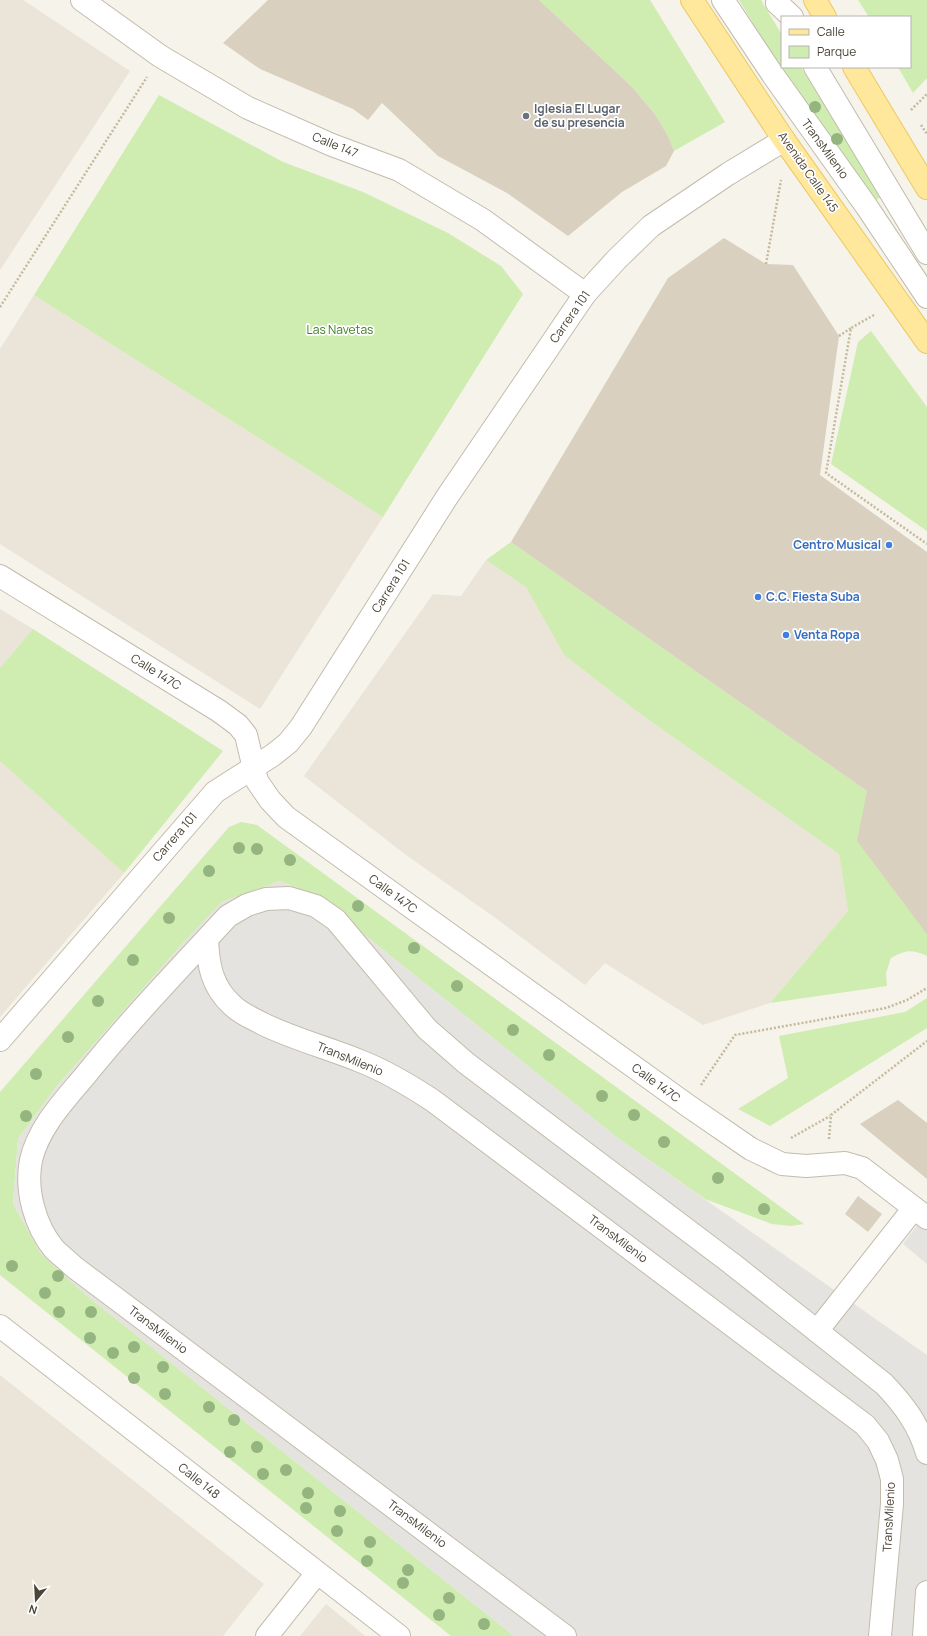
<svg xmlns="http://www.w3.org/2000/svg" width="927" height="1636" viewBox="0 0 927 1636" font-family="Manrope,sans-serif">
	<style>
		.residential { fill: #eae5d8 }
		.green { fill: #cfecb1 }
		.parking { fill: #e5e3df }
		.building { fill: #d9d0bf }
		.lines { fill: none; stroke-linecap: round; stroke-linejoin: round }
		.minor-casing { stroke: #c3bcac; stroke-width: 24 }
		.major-casing { stroke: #ecc963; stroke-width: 24 }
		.path { stroke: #c5b99c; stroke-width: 2.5; stroke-dasharray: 2 2; stroke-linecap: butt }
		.minor { stroke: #fff; stroke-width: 22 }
		.major { stroke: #ffe79b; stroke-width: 22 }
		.tree { fill: #94b57f }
		.worship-dot { fill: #6b7280; stroke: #fff; stroke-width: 1.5 }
		.shop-dot { fill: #3f7fe0; stroke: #fff; stroke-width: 1.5 }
		.labels { text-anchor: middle; stroke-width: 3.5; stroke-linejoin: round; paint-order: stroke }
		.worship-label { font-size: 12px; font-weight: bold; fill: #5b616d; stroke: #fff; text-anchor: start }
		.street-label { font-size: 12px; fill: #4b4438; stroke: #fff }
		.park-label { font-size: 12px; fill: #448226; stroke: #fff }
		.shop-label { font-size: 12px; font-weight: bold; fill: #366cbe; stroke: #fff; text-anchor: start }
	</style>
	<rect width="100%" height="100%" fill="#f6f3eb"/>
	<g class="residential">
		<path d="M0 0H23L130 71 0 270Z"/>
		<path d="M34 295 383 517 260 709 0 544V349Z"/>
		<path d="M486 560 526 587 564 655 639 713 839 854 848 911 770 1003 703 1025 605 963 585 985 497 919 406 855 304 776 433 594 461 596Z"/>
		<path d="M0 609 33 629 0 668Z"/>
		<path d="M0 761 124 873 0 1017Z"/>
		<path d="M0 1375 264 1584 223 1636H0Z"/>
		<path d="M326 1604 365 1636H300Z"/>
	</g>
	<g class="green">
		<path d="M539 0H650L725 122 674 151 668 136 654 113 631 86Z"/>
		<path d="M739 0H761L782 35V67H801L881 197 872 203 773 56Z"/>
		<path d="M858 0H927V78L913 93 898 67H910V17H869Z"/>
		<path d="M159 95 283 162 363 192 448 233 501 266 523 294 383 517 34 295Z"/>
		<path d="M871 331 927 407V531L831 464 858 342Z"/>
		<path d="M511 542 867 791 927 934V956C912 949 905 950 891 958L886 973 887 986 770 1003 848 911 839 854 639 713 564 655 526 587 486 560Z"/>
		<path d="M33 629 223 751 124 873 0 761V668Z"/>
		<path d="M241 822 257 825 804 1224 791 1226 772 1224 705 1199 619 1139 316 896 280 881 222 902 183 943 56 1087 18 1139 13 1204 41 1254 86 1295 514 1636H451L0 1275V1092L229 827Z"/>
		<path d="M927 998V1028L770 1126 738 1109 788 1078 779 1036 905 1012Z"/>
	</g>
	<g class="parking">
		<path d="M280 881 316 896 619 1139 927 1355V1636H514L86 1295 41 1254 13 1204 18 1139 56 1087 183 943 222 902Z"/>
		<path d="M927 1212V1264L903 1244Z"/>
	</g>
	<g class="building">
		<path d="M268 0H539L631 86 654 113 668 136 674 151 666 166 622 192 568 236 507 193 438 156 382 103 368 120 353 109 260 69 223 43Z"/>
		<path d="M724 238 766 264 793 265 839 336 820 475 927 552V934L857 841 867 791 511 542 668 278Z"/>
		<path d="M898 1100 927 1123V1179L860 1124Z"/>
		<path d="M858 1196 882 1214 868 1232 845 1214Z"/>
	</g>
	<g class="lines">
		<defs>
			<g id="minor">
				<path d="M82 0 160 56 248 108 332 145 399 170 483 220 585 294"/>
				<path d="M723 0 773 75 867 207 927 297"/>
				<path d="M777 3 792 17"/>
				<path d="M815 67 927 253"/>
				<path d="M0 576 219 711 238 725 246 735 257 781 270 800 286 817 687 1105 751 1149 782 1164 806 1166 845 1163 862 1168 927 1218"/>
				<path d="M207 939C208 965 212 987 232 1005 241 1014 252 1018 263 1024 294 1039 328 1048 360 1061 386 1071 409 1085 432 1100L865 1425 878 1441 887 1460 892 1479V1504L880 1636"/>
				<path d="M0 1040 215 792 273 755 288 743 301 727 447 497 585 294 617 259 651 226 728 174 784 140"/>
				<path d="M0 1326 399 1636"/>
				<path d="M817 1331 914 1208"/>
				<path d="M267 1636 317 1573"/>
				<path d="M565 1636 74 1267C68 1261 60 1255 54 1249 35 1226 25 1190 31 1160 39 1127 63 1102 84 1077 129 1021 179 969 228 916L247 905 266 899 289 898 316 906 336 920 427 1029 466 1063 731 1263 884 1384C904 1405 919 1425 927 1453"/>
				<path d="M924 1636 927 1592"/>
			</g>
			<g id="major">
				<path d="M692 0 784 140 927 342"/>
				<path d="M815 0 825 17"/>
				<path d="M854 67 927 188"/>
			</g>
		</defs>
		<use href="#minor" class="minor-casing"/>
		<use href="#major" class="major-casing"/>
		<g class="path">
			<path d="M911 110 927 94"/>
			<path d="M921 125 927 134"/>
			<path d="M766 264 781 180"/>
			<path d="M0 307 147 77"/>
			<path d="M874 315 851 328 826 473 927 544"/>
			<path d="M839 336 851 328"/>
			<path d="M701 1085 735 1035 886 1008 907 1000 927 988"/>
			<path d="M791 1138 830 1116"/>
			<path d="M829 1139 831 1115 927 1041"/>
		</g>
		<use href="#minor" class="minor"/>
		<use href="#major" class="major"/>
	</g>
	<g class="tree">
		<circle cx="815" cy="107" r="6"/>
		<circle cx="837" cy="139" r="6"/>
		<circle cx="239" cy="848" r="6"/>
		<circle cx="257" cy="849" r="6"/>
		<circle cx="290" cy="860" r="6"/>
		<circle cx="209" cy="871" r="6"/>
		<circle cx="358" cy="906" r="6"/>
		<circle cx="169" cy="918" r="6"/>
		<circle cx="414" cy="948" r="6"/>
		<circle cx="133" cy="960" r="6"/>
		<circle cx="457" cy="986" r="6"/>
		<circle cx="98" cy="1001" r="6"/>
		<circle cx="513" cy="1030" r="6"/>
		<circle cx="68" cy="1037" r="6"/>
		<circle cx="549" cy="1055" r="6"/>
		<circle cx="36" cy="1074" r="6"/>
		<circle cx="602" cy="1096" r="6"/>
		<circle cx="634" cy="1115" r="6"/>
		<circle cx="26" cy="1116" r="6"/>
		<circle cx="664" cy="1142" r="6"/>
		<circle cx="718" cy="1178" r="6"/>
		<circle cx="764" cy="1209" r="6"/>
		<circle cx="12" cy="1266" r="6"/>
		<circle cx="58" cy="1276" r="6"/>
		<circle cx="45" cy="1293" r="6"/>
		<circle cx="59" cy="1312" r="6"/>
		<circle cx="91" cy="1312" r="6"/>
		<circle cx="90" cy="1338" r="6"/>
		<circle cx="134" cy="1347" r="6"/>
		<circle cx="113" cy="1353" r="6"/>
		<circle cx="163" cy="1367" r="6"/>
		<circle cx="134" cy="1378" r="6"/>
		<circle cx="165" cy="1394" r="6"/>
		<circle cx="209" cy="1407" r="6"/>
		<circle cx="234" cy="1420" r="6"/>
		<circle cx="257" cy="1447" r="6"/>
		<circle cx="230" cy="1452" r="6"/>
		<circle cx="286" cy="1470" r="6"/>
		<circle cx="263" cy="1474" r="6"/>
		<circle cx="308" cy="1493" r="6"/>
		<circle cx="306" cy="1508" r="6"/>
		<circle cx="340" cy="1511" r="6"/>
		<circle cx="337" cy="1531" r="6"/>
		<circle cx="370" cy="1542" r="6"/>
		<circle cx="367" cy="1561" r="6"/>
		<circle cx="408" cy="1570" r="6"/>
		<circle cx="403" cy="1583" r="6"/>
		<circle cx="449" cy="1598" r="6"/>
		<circle cx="439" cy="1615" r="6"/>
		<circle cx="484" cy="1624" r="6"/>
	</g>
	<circle class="worship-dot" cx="526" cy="116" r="4"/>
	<g class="shop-dot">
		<circle cx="889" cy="545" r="4"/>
		<circle cx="758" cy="597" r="4"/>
		<circle cx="786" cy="635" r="4"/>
	</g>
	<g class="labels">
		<g class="worship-label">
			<text x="534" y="113">Iglesia El Lugar<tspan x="534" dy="14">de su presencia</tspan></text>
		</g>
		<g class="street-label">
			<text transform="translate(335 145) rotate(22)" y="4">Calle 147</text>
			<text transform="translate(825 149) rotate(54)" y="4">TransMilenio</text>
			<text transform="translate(808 172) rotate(55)" y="4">Avenida Calle 145</text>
			<text transform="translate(570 317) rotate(-55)" y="4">Carrera 101</text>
			<text transform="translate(391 586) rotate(-58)" y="4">Carrera 101</text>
			<text transform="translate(156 672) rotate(32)" y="4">Calle 147C</text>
			<text transform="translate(175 837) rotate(-49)" y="4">Carrera 101</text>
			<text transform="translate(393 894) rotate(36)" y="4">Calle 147C</text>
			<text transform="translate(350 1059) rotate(22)" y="4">TransMilenio</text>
			<text transform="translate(656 1083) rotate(36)" y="4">Calle 147C</text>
			<text transform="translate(618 1239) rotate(37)" y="4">TransMilenio</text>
			<text transform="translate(158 1330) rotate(37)" y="4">TransMilenio</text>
			<text transform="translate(199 1481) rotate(38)" y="4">Calle 148</text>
			<text transform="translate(889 1517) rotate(-87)" y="4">TransMilenio</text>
			<text transform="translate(417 1524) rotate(37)" y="4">TransMilenio</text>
		</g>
		<g class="park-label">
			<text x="340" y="334">Las Navetas</text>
		</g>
		<g class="shop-label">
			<text x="881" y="549" text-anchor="end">Centro Musical</text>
			<text x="766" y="601">C.C. Fiesta Suba</text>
			<text x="794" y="639">Venta Ropa</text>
		</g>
	</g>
	<rect x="781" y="16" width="130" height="52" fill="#ffffff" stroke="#b7b4af"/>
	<rect x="789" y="29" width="20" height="6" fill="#ffe79b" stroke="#b7b4af"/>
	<text x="817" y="36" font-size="12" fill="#4b4438">Calle</text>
	<rect x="789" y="46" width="20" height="12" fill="#cfecb1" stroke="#b7b4af"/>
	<text x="817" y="56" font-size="12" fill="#4b4438">Parque</text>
	<g transform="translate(36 1600) rotate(198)" stroke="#ffffff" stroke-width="3" paint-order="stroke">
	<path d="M0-3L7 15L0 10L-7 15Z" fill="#4b4438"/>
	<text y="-6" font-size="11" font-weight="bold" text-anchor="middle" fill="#4b4438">N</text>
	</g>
</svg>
